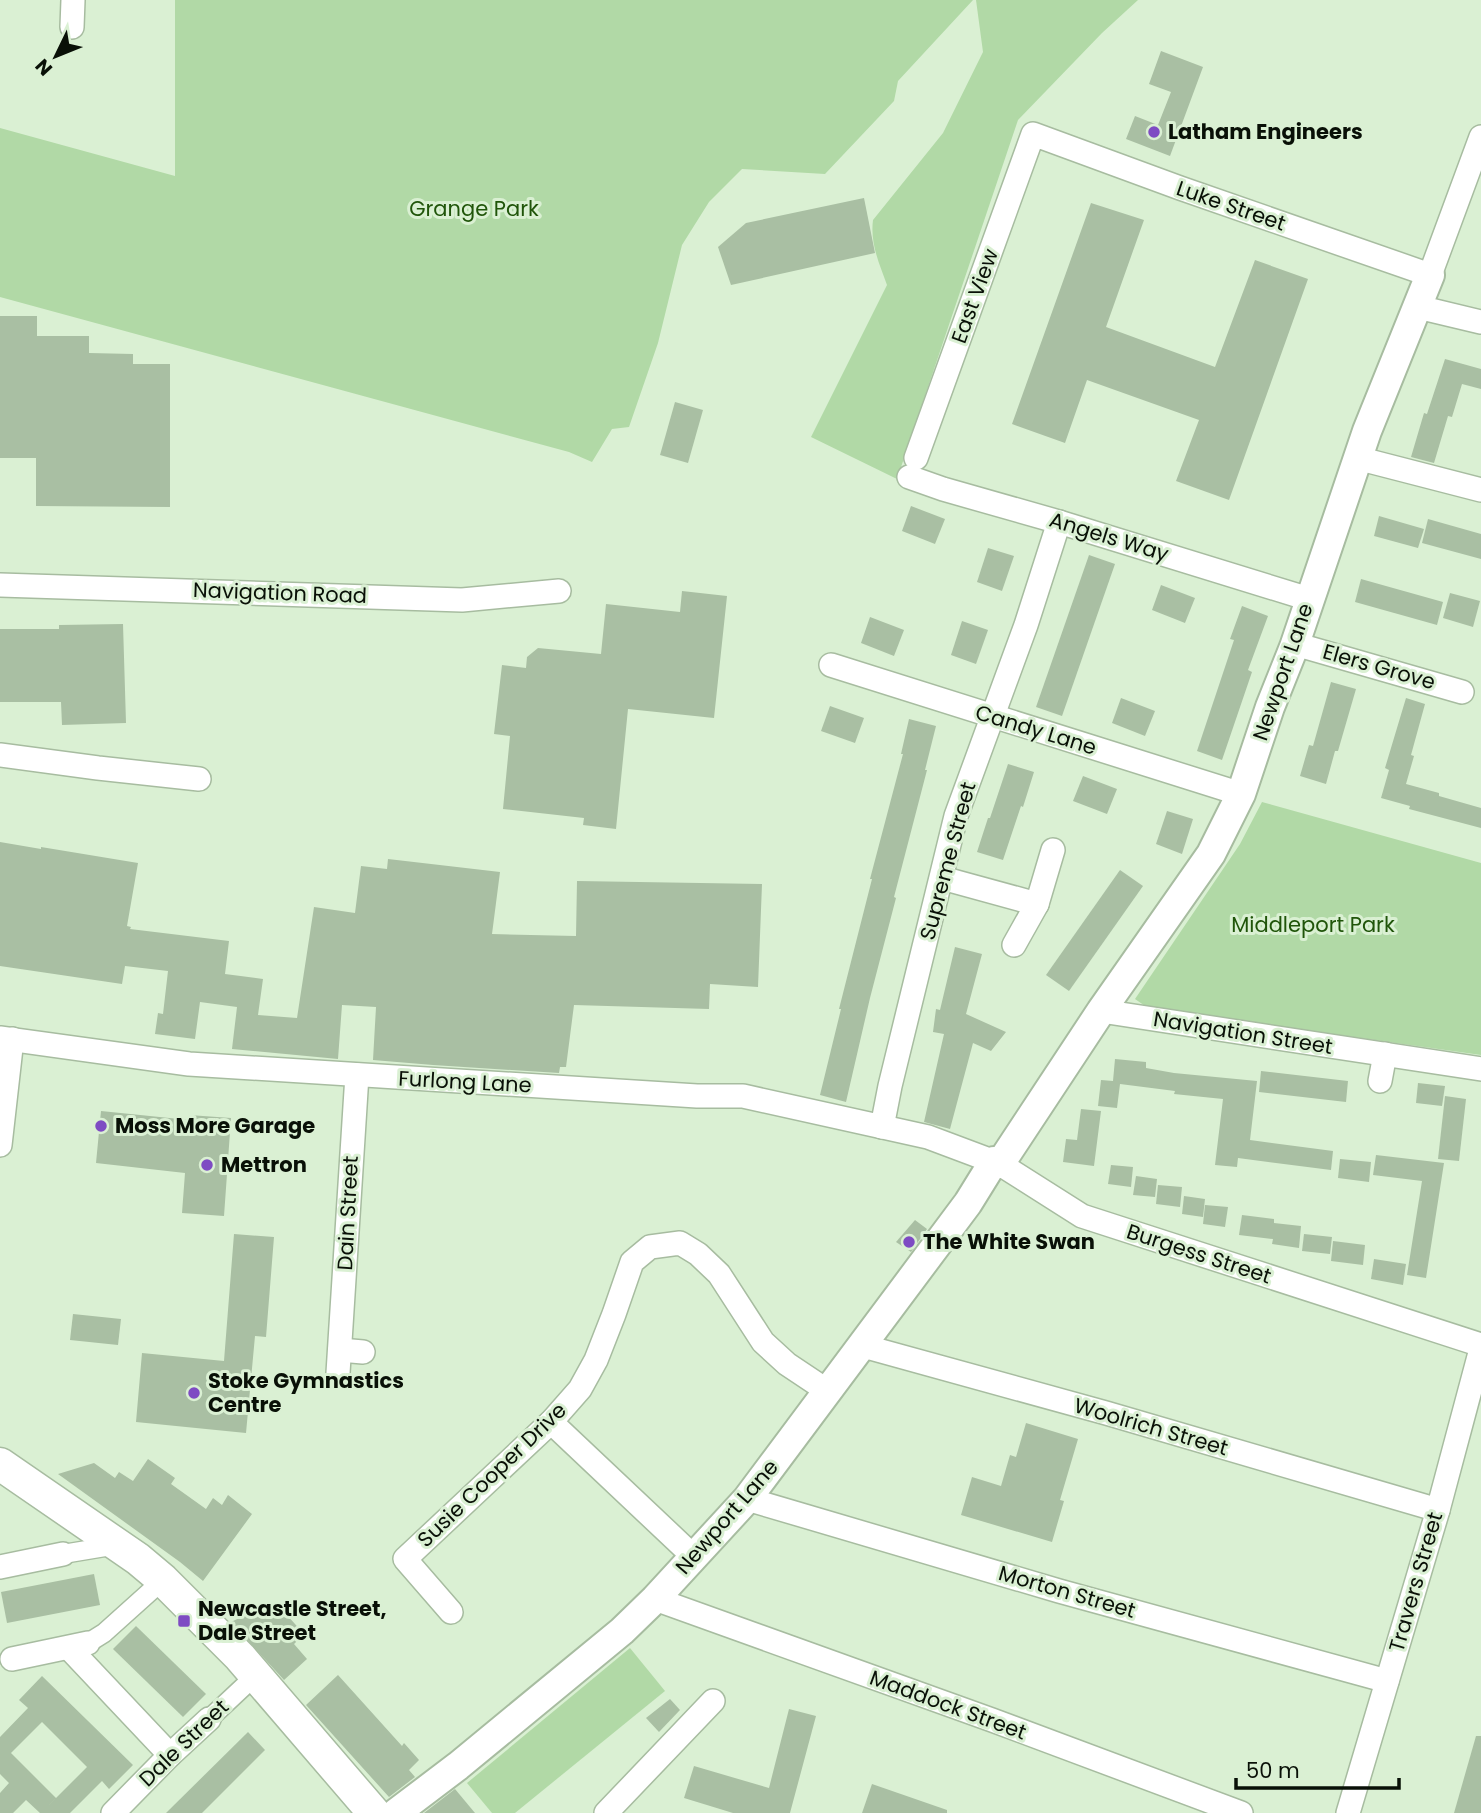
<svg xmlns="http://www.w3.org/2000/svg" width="1481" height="1813" viewBox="0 0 1481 1813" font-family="Poppins,sans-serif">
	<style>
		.green { fill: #b1d9a6 }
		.building { fill: #a9bfa3; fill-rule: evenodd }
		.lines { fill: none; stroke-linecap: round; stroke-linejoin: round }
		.pedestrian-casing { stroke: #a7bca0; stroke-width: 21 }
		.minor-casing { stroke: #a7bca0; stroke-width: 26 }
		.tertiary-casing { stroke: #a7bca0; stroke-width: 32 }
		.secondary-casing { stroke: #a7bca0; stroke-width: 35 }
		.pedestrian { stroke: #fff; stroke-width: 18 }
		.minor { stroke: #fff; stroke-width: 23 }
		.tertiary { stroke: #fff; stroke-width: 28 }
		.secondary { stroke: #fff; stroke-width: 32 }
		.poi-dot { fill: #7e4bc3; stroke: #daf0d3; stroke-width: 2.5 }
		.labels { text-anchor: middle; stroke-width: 6; stroke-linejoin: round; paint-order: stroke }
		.poi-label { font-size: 21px; font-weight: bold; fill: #091007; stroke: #daf0d3; text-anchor: start }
		.street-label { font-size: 21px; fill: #091007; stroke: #daf0d3 }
		.park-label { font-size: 21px; fill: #20550a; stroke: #daf0d3 }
	</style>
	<rect width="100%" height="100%" fill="#daf0d3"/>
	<g class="green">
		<path d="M175 0H973L898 81 894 101 825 174 742 169 709 202 682 245 658 343 629 427 612 429 592 462 569 452 0 297V128L175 176Z"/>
		<path d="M976 0H1138L1102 33 1018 120 897 479 811 437 887 285C879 263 870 243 873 220L943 133 983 52Z"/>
		<path d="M1262 802 1481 863V1055L1148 1008 1135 999 1240 844Z"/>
		<path d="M630 1648 665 1691 515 1813H492L467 1783Z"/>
	</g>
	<g class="building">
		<path d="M1161 51 1203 67 1170 156 1126 139 1135 116 1158 125 1171 92 1149 84Z"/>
		<path d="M864 198 875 253 731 285 718 247 746 223Z"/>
		<path d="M1091 203 1144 220 1106 327 1215 367 1255 260 1308 279 1229 500 1176 481 1199 420 1087 380 1065 443 1012 424Z"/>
		<path d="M0 316H37V336H89V353L133 354V364H170V507L36 506V458H0Z"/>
		<path d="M1445 359 1481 369V389L1462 384 1452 417 1448 416 1434 463 1411 457 1424 413 1427 414Z"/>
		<path d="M675 402 703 410 688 463 660 455Z"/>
		<path d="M911 506 945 519 935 544 902 531Z"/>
		<path d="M1379 516 1424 529 1418 548 1374 536Z"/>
		<path d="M1428 519 1481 534V559L1422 543Z"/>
		<path d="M988 548 1014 556 1002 591 977 582Z"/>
		<path d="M1089 555 1115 564 1062 716 1036 707Z"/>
		<path d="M1361 579 1443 602 1437 625 1355 602Z"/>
		<path d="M1161 585 1195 598 1185 623 1152 610Z"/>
		<path d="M682 591 727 596 714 718 628 709 616 829 583 825 584 818 503 809 510 736 494 734 502 665 526 668 527 657 538 648 601 654 606 604 680 612Z"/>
		<path d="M1450 593 1480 601 1473 627 1443 618Z"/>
		<path d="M1242 606 1268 616 1248 670 1252 672 1222 760 1197 751 1234 640 1230 639Z"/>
		<path d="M870 617 904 630 894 656 861 643Z"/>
		<path d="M962 621 988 630 976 664 951 655Z"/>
		<path d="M123 624 126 723 62 725 61 702H0V629H59V625Z"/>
		<path d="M1331 682 1356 689 1338 751H1335L1326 784 1300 776 1309 745 1313 746Z"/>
		<path d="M1121 698 1155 711 1145 736 1112 723Z"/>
		<path d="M1406 698 1425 704 1411 755 1414 756 1406 784 1439 793V796L1481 808V828L1409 809 1410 806 1381 798 1389 770 1385 768Z"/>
		<path d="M830 706 864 718 855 743 821 731Z"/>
		<path d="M909 719 936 726 925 770H927L894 897 896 898 870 998 846 1102 820 1095 841 1009H839L872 879H870L903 754H901Z"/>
		<path d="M1008 764 1034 772 1023 807 1021 806 1003 860 977 852 988 818H990Z"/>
		<path d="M1083 776 1117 789 1107 814 1073 801Z"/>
		<path d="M1167 811 1193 819 1182 854 1156 844Z"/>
		<path d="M0 842 41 849V847L138 863 127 926 131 927 130 929 229 941 225 974 263 979 258 1015 297 1018 314 907 355 913 361 866 387 869 388 859 500 872 492 934 576 936 577 881 762 884 758 987 710 984 709 1009 574 1005 566 1067H560L559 1073 433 1065 373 1060 376 1007 342 1005 338 1059 232 1049 237 1007 200 1002 195 1039 155 1034 158 1013 163 1014 168 971 125 966 122 984 0 966Z"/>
		<path d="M1120 870 1143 886 1069 991 1046 975Z"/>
		<path d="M955 947 982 954 966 1014 1006 1032 991 1051 973 1043 950 1129 924 1122 944 1034 933 1032 936 1009 940 1010Z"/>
		<path d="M1115 1059 1146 1062V1068L1174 1073 1257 1081 1250 1140 1333 1151 1331 1170 1238 1158 1237 1167 1215 1165 1223 1099 1174 1094 1175 1091 1120 1084 1117 1108 1098 1106 1101 1080 1113 1081Z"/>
		<path d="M1261 1071 1348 1081 1346 1102 1259 1092Z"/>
		<path d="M1418 1083 1445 1086 1442 1106 1416 1103Z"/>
		<path d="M1445 1096 1466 1099 1459 1161 1438 1159Z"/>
		<path d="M1081 1109 1101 1111 1094 1166 1063 1162 1066 1139 1077 1140Z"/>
		<path d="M101 1111 189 1120V1115L231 1118 224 1216 182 1213 185 1173 96 1163Z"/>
		<path d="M1376 1155 1444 1163 1426 1278 1407 1275 1422 1181 1373 1175Z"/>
		<path d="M1340 1159 1371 1162 1369 1182 1338 1178Z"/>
		<path d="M1111 1165 1133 1167 1131 1187 1108 1184Z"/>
		<path d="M1136 1176 1157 1179 1155 1197 1133 1195Z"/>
		<path d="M1158 1185 1182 1187 1180 1207 1156 1204Z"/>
		<path d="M1184 1196 1205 1199 1203 1217 1182 1214Z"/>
		<path d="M1205 1205 1228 1207 1225 1227 1203 1224Z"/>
		<path d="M1242 1215 1274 1219V1223L1301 1226 1299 1248 1272 1244 1273 1239 1239 1235Z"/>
		<path d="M915 1220 927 1229 911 1252 896 1242Z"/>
		<path d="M234 1234 274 1237 266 1337 255 1336 246 1433 136 1422 142 1353 224 1361Z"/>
		<path d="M1304 1234 1332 1237 1330 1254 1302 1251Z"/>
		<path d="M1333 1241 1365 1245 1363 1265 1331 1261Z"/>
		<path d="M1374 1259 1406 1264 1403 1285 1371 1279Z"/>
		<path d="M73 1314 121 1319 118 1345 70 1340Z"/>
		<path d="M1026 1423 1078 1439 1060 1500 1064 1501 1052 1542 961 1515 972 1477 1001 1486 1010 1455 1016 1457Z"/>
		<path d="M148 1459 175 1478 171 1484 206 1509 213 1498 222 1505 228 1495 252 1514 203 1581 180 1562 58 1474 94 1463 115 1478 119 1472 133 1481Z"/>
		<path d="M94 1574 100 1605 7 1623 1 1592Z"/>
		<path d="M277 1604 304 1634 294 1644 307 1659 284 1680 231 1622 262 1607 267 1613Z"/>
		<path d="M136 1626 206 1694 183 1717 113 1649Z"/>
		<path d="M338 1675 402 1746 404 1743 419 1760 409 1770 415 1777 389 1797 306 1705Z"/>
		<path d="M42 1676 133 1765 109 1789 102 1781 70 1813H40L26 1800 13 1813H0V1793L9 1783 0 1774V1737L28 1708 19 1700ZM42 1722 87 1767 49 1805 56 1798 11 1753Z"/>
		<path d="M670 1699 680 1710 659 1732 646 1718Z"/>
		<path d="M789 1709 816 1716 790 1813H733L684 1798 694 1766 769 1788Z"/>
		<path d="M248 1732 265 1750 202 1813H166Z"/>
		<path d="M1476 1736H1481V1813H1454Z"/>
		<path d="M872 1784 947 1810V1813H862Z"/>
		<path d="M455 1789 475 1813H424Z"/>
	</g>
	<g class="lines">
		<defs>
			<g id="pedestrian">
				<path d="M63 1554 117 1545"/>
				<path d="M88 1643 104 1633 163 1580"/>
				<path d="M209 1719 256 1675"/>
			</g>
			<g id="minor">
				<path d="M72 27 73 0"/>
				<path d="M1418 307 1481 322"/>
				<path d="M916 458 1033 134 1180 188 1430 275 1481 137"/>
				<path d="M1357 458 1481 490"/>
				<path d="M909 477 943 489 1059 522 1309 599"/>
				<path d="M0 585 462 600 559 591"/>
				<path d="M1295 644 1462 692"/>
				<path d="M831 665 1241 794"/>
				<path d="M0 755 98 768 199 779"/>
				<path d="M942 878 1037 904"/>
				<path d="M1014 945 1037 904 1053 850"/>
				<path d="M1101 1011 1481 1069"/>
				<path d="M0 1038 189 1064 697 1096H743L928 1137 1000 1164 1082 1216 1481 1345"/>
				<path d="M1380 1081 1385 1054"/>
				<path d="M882 1127 890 1086 956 816 1026 625 1059 522"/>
				<path d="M0 1145 12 1039"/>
				<path d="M863 1346 1106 1413 1438 1510"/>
				<path d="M340 1350 363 1352"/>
				<path d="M338 1373 357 1075"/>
				<path d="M551 1422 694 1557"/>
				<path d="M747 1499 1059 1591 1387 1681"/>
				<path d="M0 1567 63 1554"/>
				<path d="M655 1599 992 1720 1241 1813"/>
				<path d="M451 1612 405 1559 551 1422 580 1389 596 1360 614 1314 632 1262 650 1247 680 1243 698 1254 719 1274 763 1342 787 1364 829 1392"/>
				<path d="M69 1648 170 1755"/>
				<path d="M12 1659 88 1643"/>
				<path d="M113 1813 170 1755 209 1719"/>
				<path d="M606 1813 713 1701"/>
				<path d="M1348 1813 1438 1510 1481 1349"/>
			</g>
			<g id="tertiary">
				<path d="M1000 1164 1101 1011 1211 854 1241 794 1270 707 1294 647 1367 431 1430 275"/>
				<path d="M396 1813 458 1766 622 1631 655 1599 747 1499 968 1203 994 1161"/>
			</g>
			<path id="secondary" d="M0 1464 138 1559 163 1580 240 1657 374 1813"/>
		</defs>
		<use href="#pedestrian" class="pedestrian-casing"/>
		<use href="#minor" class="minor-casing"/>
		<use href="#tertiary" class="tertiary-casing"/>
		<use href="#secondary" class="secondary-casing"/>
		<use href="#pedestrian" class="pedestrian"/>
		<use href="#minor" class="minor"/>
		<use href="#tertiary" class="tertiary"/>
		<use href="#secondary" class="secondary"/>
	</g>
	<g class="poi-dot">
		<circle cx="1154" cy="132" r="7"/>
		<circle cx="101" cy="1126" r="7"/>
		<circle cx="207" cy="1165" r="7"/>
		<circle cx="909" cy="1242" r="7"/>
		<circle cx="194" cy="1393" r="7"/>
		<rect x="177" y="1614" width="14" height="14" rx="3.5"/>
	</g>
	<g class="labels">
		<g class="poi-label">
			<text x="1168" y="139">Latham Engineers</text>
			<text x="115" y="1133">Moss More Garage</text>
			<text x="221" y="1172">Mettron</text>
			<text x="923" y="1249">The White Swan</text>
			<text x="208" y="1388">Stoke Gymnastics<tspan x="208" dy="24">Centre</tspan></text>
			<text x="198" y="1616">Newcastle Street,<tspan x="198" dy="24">Dale Street</tspan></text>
		</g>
		<g class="street-label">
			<text transform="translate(1231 206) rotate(19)" y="7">Luke Street</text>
			<text transform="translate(975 296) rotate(-70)" y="7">East View</text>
			<text transform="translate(1109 537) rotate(17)" y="7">Angels Way</text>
			<text transform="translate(280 593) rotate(2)" y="7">Navigation Road</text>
			<text transform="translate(1379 667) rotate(16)" y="7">Elers Grove</text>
			<text transform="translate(1283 672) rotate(-71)" y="7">Newport Lane</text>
			<text transform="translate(1036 730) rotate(17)" y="7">Candy Lane</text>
			<text transform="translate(948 861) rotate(-75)" y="7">Supreme Street</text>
			<text transform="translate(1243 1033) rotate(9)" y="7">Navigation Street</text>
			<text transform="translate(465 1082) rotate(3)" y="7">Furlong Lane</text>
			<text transform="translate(348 1213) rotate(-87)" y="7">Dain Street</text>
			<text transform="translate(1199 1254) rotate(18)" y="7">Burgess Street</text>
			<text transform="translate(1151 1427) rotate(16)" y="7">Woolrich Street</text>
			<text transform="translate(492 1475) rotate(-44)" y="7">Susie Cooper Drive</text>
			<text transform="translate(727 1517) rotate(-49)" y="7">Newport Lane</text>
			<text transform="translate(1416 1582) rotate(-74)" y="7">Travers Street</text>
			<text transform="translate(1067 1592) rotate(16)" y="7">Morton Street</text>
			<text transform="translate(948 1705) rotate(20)" y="7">Maddock Street</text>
			<text transform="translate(184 1743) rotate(-44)" y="7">Dale Street</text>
		</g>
		<g class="park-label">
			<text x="474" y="216">Grange Park</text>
			<text x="1313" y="932">Middleport Park</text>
		</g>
	</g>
	<g transform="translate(56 56) rotate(227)" stroke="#daf0d3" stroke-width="5" paint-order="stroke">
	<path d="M0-5L12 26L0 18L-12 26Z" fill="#091007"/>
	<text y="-10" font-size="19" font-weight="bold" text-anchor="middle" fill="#091007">N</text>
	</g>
	<path d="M1236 1778v10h163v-10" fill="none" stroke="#091007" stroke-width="3.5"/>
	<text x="1246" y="1778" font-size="21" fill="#091007" stroke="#daf0d3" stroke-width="5" paint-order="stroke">50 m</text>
</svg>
